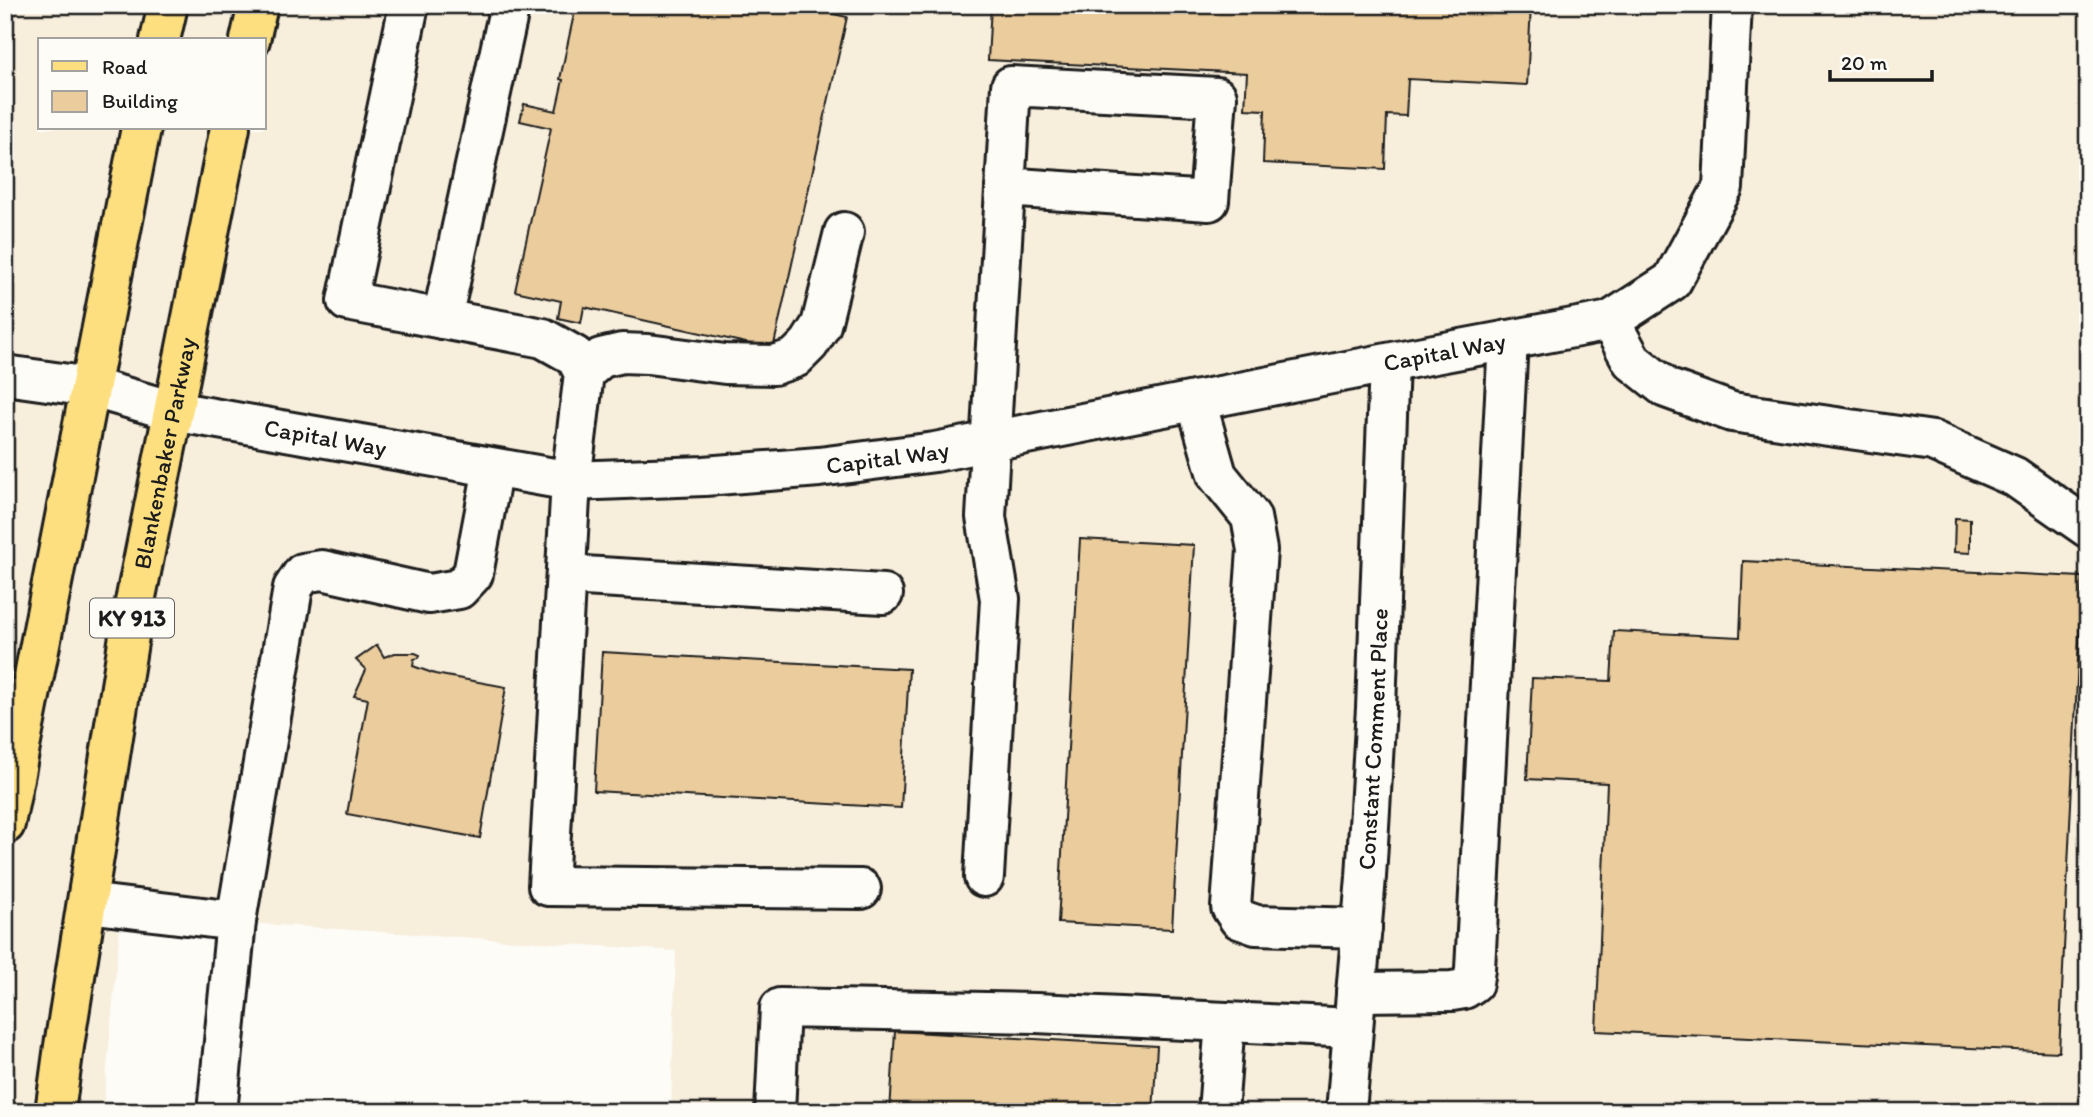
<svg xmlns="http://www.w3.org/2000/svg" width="2093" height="1117" viewBox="0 0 2093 1117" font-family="Itim,sans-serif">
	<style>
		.built { fill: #f7eedc; fill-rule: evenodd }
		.building { fill: #eacc9d; stroke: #1c1c1c; stroke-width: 2 }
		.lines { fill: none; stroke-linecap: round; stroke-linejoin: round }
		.minor-casing { stroke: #1c1c1c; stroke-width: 44 }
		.major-casing { stroke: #1c1c1c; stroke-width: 44 }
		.minor { stroke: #fdfcf7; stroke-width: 38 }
		.major { stroke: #fddf80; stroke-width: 38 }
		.labels { text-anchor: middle; stroke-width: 5; stroke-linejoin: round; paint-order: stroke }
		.shield { fill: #fdfcf7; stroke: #605f5e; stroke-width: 2 }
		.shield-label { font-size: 23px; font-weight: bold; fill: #1c1c1c }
		.street-label { font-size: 24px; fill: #1c1c1c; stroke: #fdfcf7 }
	</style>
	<rect width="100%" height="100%" fill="#fdfcf7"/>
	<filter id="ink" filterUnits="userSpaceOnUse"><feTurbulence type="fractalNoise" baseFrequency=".0143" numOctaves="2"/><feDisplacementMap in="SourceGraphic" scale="14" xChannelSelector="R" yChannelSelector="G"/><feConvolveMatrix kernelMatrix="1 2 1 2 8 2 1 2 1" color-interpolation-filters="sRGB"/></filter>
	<g filter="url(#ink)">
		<path class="built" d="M5 5H2088V1112H671L676 951 121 915 103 1112H5ZM40 40H264V128H40Z"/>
		<g class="building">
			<path d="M576 5H793L847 17 773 349 584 307 581 323 558 318 561 301 515 291 551 128 520 121 524 104 556 111 563 80 560 79Z"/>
			<path d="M991 5H1531L1527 85 1408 79 1406 116 1387 115 1385 169 1263 163 1265 110 1245 109 1247 73 988 60Z"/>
			<path d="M1955 518 1970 519V553L1954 552Z"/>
			<path d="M1080 539 1194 545 1172 929 1058 923Z"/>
			<path d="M1743 561 2082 577 2059 1052 1596 1031 1607 783 1527 779 1532 678 1611 681 1614 631 1740 637Z"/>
			<path d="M377 645 384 657 395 653H415L420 655 419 658 414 659 413 666 435 674 506 687 480 838 347 814 368 699 354 696 366 670 356 660Z"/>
			<path d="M602 652 909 669 901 808 594 791Z"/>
			<path d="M895 1031 1157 1046 1153 1112H890Z"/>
		</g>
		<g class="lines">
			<defs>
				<g id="minor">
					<path d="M409 5 347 301 543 338 575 356 584 373 571 481 548 886 861 889"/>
					<path d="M442 319 510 5"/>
					<path d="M1610 321 1632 361 1666 388 1732 412 1933 441 2015 477 2088 528"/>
					<path d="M584 373 601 358 622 353 648 354 725 364 774 365 795 358 809 344 821 325 844 232"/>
					<path id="s1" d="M5 375 90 387 173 411 571 481 704 476 819 467 935 452 1413 358 1610 321 1672 281 1723 187 1732 5"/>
					<path d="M1196 401 1217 475 1251 517 1257 550 1231 907 1239 919 1256 925 1362 928"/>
					<path d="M567 575 883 594"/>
					<path d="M984 877 1000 599 986 517 1011 86 1217 97 1209 201 1005 187"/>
					<path d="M87 903 236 921 293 588 303 573 322 570 429 594 459 589 473 574 493 468"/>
					<path d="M1356 992 1452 991 1464 989 1473 983 1475 969 1508 340"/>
					<path d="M217 1112 236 921"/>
					<path d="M775 1112 780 1008 1036 1013 1353 1028"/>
					<path d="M1218 1112 1225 1022"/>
					<path id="s2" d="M1346 1112 1366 877 1376 708 1389 363"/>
				</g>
				<g id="major">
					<path d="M160 40 168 5"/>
					<path d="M250 40 258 5"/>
					<path d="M5 824 141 128"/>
					<path id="s3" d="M55 1112 64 1046 132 617 230 128"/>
				</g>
			</defs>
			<use href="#minor" class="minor-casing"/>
			<use href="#major" class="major-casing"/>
			<use href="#minor" class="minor"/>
			<use href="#major" class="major"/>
		</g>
	</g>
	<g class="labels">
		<rect class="shield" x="90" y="598.5" width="84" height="39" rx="5"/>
		<g class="shield-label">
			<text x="132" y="626">KY 913</text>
		</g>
		<g class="street-label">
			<text dy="8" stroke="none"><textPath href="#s1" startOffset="1461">Capital Way</textPath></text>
			<text dy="8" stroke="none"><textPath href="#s1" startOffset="327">Capital Way</textPath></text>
			<text dy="8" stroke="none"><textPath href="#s3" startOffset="668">Blankenbaker Parkway</textPath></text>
			<text dy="8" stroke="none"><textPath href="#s1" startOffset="894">Capital Way</textPath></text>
			<text dy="8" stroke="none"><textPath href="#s2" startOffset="374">Constant Comment Place</textPath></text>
		</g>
	</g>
	<rect width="2093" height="1117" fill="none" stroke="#fdfcf7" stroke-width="28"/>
	<rect x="14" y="14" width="2065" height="1089" fill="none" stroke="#1c1c1c" stroke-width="2.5" filter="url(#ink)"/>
	<rect x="38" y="38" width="228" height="91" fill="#fdfcf7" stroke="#a3a29f" stroke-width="2"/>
	<rect x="52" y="61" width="35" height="10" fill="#fddf80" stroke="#a3a29f" stroke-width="2"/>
	<text x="102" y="74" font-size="21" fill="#1c1c1c">Road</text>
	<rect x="52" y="91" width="35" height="21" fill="#eacc9d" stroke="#a3a29f" stroke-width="2"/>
	<text x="102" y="108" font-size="21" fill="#1c1c1c">Building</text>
	<path d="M1830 70v10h102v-10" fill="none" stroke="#1c1c1c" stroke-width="3.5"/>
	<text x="1841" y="70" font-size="21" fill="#1c1c1c" stroke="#fdfcf7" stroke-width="5" paint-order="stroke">20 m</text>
</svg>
